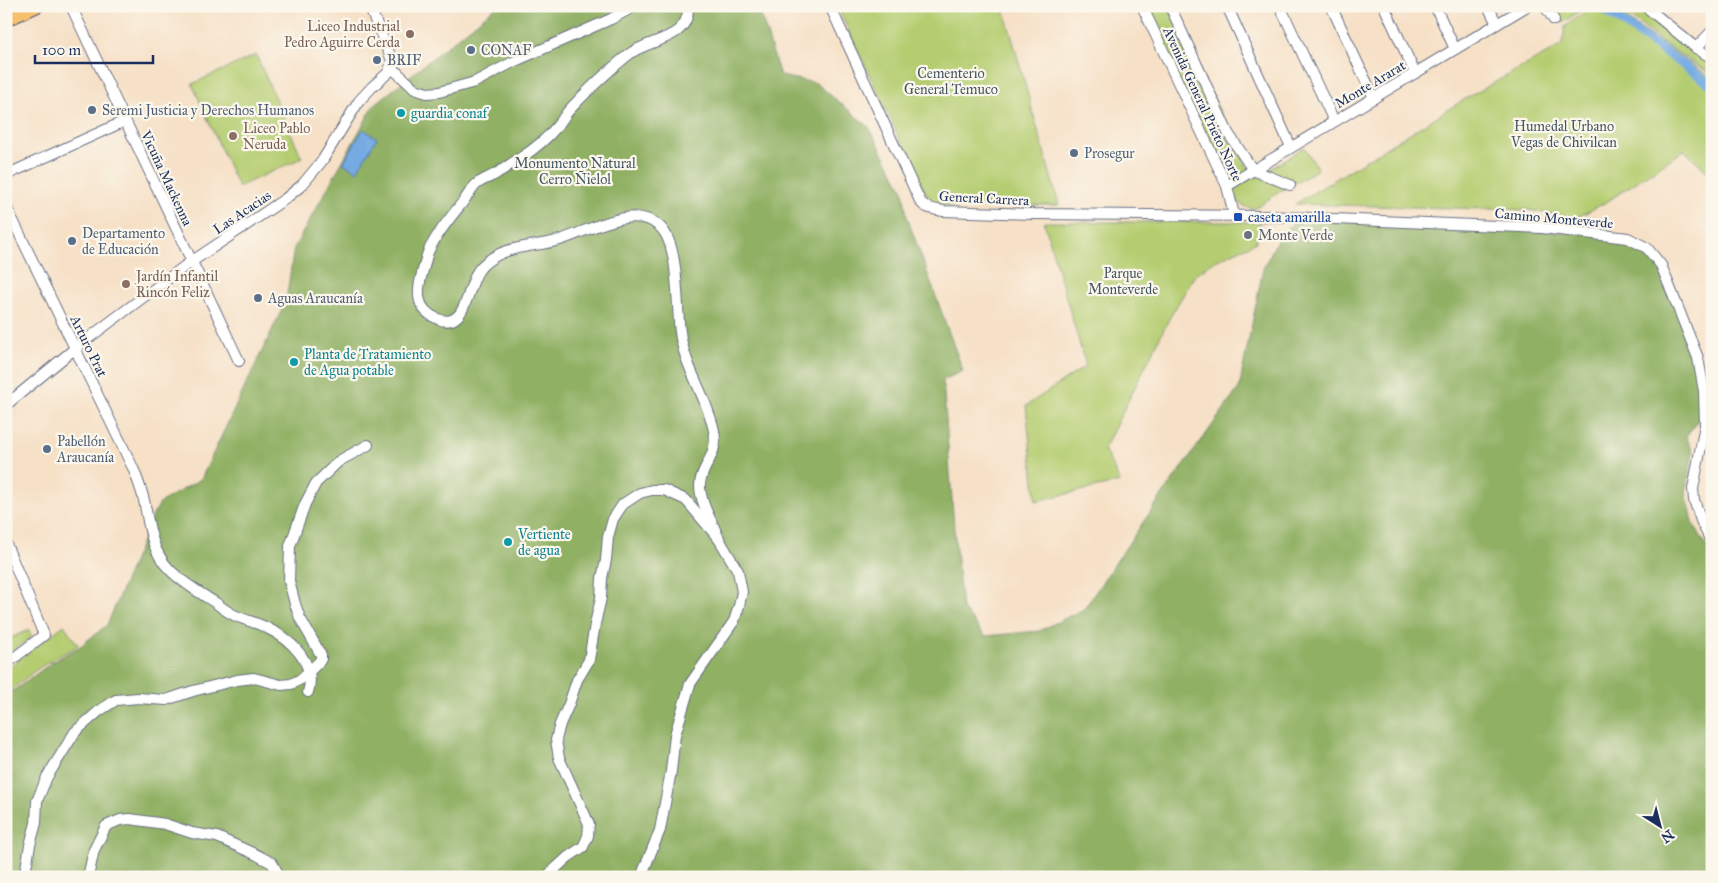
<svg xmlns="http://www.w3.org/2000/svg" width="1718" height="883" viewBox="0 0 1718 883" font-family="'IM FELL Great Primer',serif">
	<style>
		.green { fill: #b5cd71; stroke: #687e68 }
		.forest { fill: #90b063; stroke: #567060 }
		.water { fill: #76aae3; stroke: #486ca0 }
		.lines { fill: none; stroke-linecap: round; stroke-linejoin: round }
		.canal { stroke: #76aae3; stroke-width: 9 }
		.minor-casing { stroke: #686d82; stroke-width: 12 }
		.major-casing { stroke: #686d82; stroke-width: 15 }
		.minor { stroke: #fff; stroke-width: 10 }
		.major { stroke: #f7c06c; stroke-width: 12 }
		.education-dot { fill: #8d6e63; stroke: #fbf7ec; stroke-width: 2 }
		.service-dot { fill: #5c6f8a; stroke: #fbf7ec; stroke-width: 2 }
		.culture-dot { fill: #0f9aa8; stroke: #fbf7ec; stroke-width: 2 }
		.transit-dot { fill: #1a4fb4; stroke: #fbf7ec; stroke-width: 2 }
		.worship-dot { fill: #6b7280; stroke: #fbf7ec; stroke-width: 2 }
		.labels { text-anchor: middle; stroke-width: 4.5; stroke-linejoin: round; paint-order: stroke }
		.education-label { font-size: 14px; fill: #785e54; stroke: #fbf7ec; text-anchor: start }
		.service-label { font-size: 14px; fill: #4e5e75; stroke: #fbf7ec; text-anchor: start }
		.park-label { font-size: 14px; fill: #425663; stroke: #fbf7ec }
		.street-label { font-size: 14px; fill: #1b2f5e; stroke: #fbf7ec }
		.culture-label { font-size: 14px; fill: #0d838f; stroke: #fbf7ec; text-anchor: start }
		.transit-label { font-size: 14px; fill: #164399; stroke: #fbf7ec; text-anchor: start }
		.worship-label { font-size: 14px; fill: #5b616d; stroke: #fbf7ec; text-anchor: start }
	</style>
	<rect width="100%" height="100%" fill="#fbf7ec"/>
	<filter id="ink" filterUnits="userSpaceOnUse"><feTurbulence type="fractalNoise" baseFrequency=".02" numOctaves="2"/><feDisplacementMap in="SourceGraphic" scale="10" xChannelSelector="R" yChannelSelector="G"/><feConvolveMatrix kernelMatrix="1 2 1 2 8 2 1 2 1" color-interpolation-filters="sRGB"/></filter>
	<filter id="wash" filterUnits="userSpaceOnUse"><feTurbulence type="fractalNoise" baseFrequency=".0096" numOctaves="4" result="noise"/><feDisplacementMap in="SourceGraphic" scale="20" xChannelSelector="R" yChannelSelector="G"/><feGaussianBlur stdDeviation="1.12" result="paint"/><feColorMatrix in="noise" values="0 0 0 0 0 0 0 0 0 0 0 0 0 0 0 0 0 1.4 0 .05"/><feComposite in="paint" operator="in"/></filter>
	<g filter="url(#wash)">
		<rect width="100%" height="100%" fill="#f6e0c6"/>
		<g class="green">
			<path d="M837 6H1003L1059 205 950 206 931 202 915 172Z"/>
			<path d="M1143 6H1168L1249 170 1228 183Z"/>
			<path d="M1551 6H1617L1632 23 1712 78V176L1684 150 1608 201 1576 218 1529 210 1295 204 1470 96 1562 45 1565 27 1589 8 1587 6 1563 23Z"/>
			<path d="M1619 6H1637L1694 51 1712 63V74C1679 55 1646 32 1619 6Z"/>
			<path d="M256 55 302 158 238 187 192 84Z"/>
			<path d="M1304 147 1318 169 1298 182 1280 178 1270 173 1269 170Z"/>
			<path d="M1251 176H1257L1287 187 1254 209C1244 208 1225 198 1237 185 1240 182 1246 179 1251 176Z"/>
			<path d="M1044 222H1260L1256 242 1211 263 1195 275 1169 319 1104 449 1120 482 1036 501 1026 406 1086 366Z"/>
			<path d="M64 625 78 645C69 652 59 655 50 661 36 669 15 685 6 697V670Z"/>
			<path d="M29 630 32 637 6 656V640Z"/>
		</g>
		<path class="forest" d="M497 6H758L780 76 816 83 869 127 903 190 907 217 963 371 943 380 955 540 962 608 985 636 1039 631 1084 609 1146 518 1239 388 1263 269 1280 234 1302 217 1594 234 1632 240 1652 253 1695 349 1703 414 1686 436 1693 452 1686 493 1694 525 1712 556V877H6V699L12 692 51 663 79 647 107 625 153 515 161 502 201 479 286 301 294 248 374 105Z"/>
		<path class="water" d="M363 129 377 138 357 171 343 163Z"/>
		<g class="lines">
			<path class="canal" d="M1599 6 1712 85"/>
		</g>
	</g>
	<g filter="url(#ink)">
		<g class="lines">
			<defs>
				<g id="minor">
					<path d="M71 6 239 361"/>
					<path d="M688 6C690 41 649 38 628 55 608 71 589 89 571 108 566 113 563 119 558 125 548 138 533 150 519 159 511 163 505 169 497 173 491 177 484 179 478 183 472 187 467 197 462 203 450 218 437 233 429 250 426 256 425 264 423 270 417 290 414 309 438 319 469 331 466 281 482 266 504 244 533 248 560 240 587 232 633 203 659 226 680 243 676 305 680 332 684 367 707 396 714 431 719 456 700 467 700 485 700 504 713 522 719 539"/>
					<path d="M830 6 920 201C925 209 934 209 943 211L1032 214 1262 216 1542 228 1628 238 1647 248 1661 265 1698 358 1704 391 1705 425 1693 489 1694 500 1702 523 1712 543"/>
					<path d="M1142 6 1227 186 1234 215"/>
					<path d="M1170 6 1228 133 1253 170 1290 185"/>
					<path d="M1227 6 1291 147"/>
					<path d="M1280 6 1334 121"/>
					<path d="M1331 6 1374 98"/>
					<path d="M1384 6 1415 73"/>
					<path d="M1435 6 1455 49"/>
					<path d="M1488 6 1497 24"/>
					<path d="M1545 6 1554 20"/>
					<path d="M1645 6 1696 48 1712 58"/>
					<path d="M1696 48 1712 31"/>
					<path d="M391 67 415 89 427 93 439 92 475 82 513 62 611 19 635 6"/>
					<path d="M6 175 125 121"/>
					<path d="M1227 186 1527 6"/>
					<path d="M6 206 133 468C137 478 141 489 144 500 149 525 151 551 170 570 184 584 200 593 216 603 221 607 226 611 232 614 243 620 256 622 267 628 291 639 317 664 308 692"/>
					<path d="M6 405 78 346 185 266 285 199 302 185 322 161 359 101 372 87 389 72 392 60 369 6"/>
					<path d="M6 544 44 635 6 664"/>
					<path d="M27 877 26 868 30 845 36 823 37 801 47 777 75 732 99 711 116 700 138 698 166 700 193 691 237 680 254 678 281 685 291 684 301 679 318 663 321 659V655L300 618 295 604 289 581 290 546 305 504 316 483 339 461 368 445"/>
					<path d="M88 877 94 850 106 826 120 820 130 819 165 824 192 833 217 837 257 855 272 863 280 877"/>
					<path d="M546 877 568 857 583 847 588 836 589 824 559 758 556 740 560 724 569 704 577 680 589 660 595 624 601 598 602 578 606 560 608 537 613 519 623 504 640 493 652 490H664L686 500 719 539 738 571 742 592 739 606 734 621 690 684 675 735 671 771 660 830 641 877"/>
				</g>
				<path id="major" d="M6 20 37 6"/>
			</defs>
			<use href="#minor" class="minor-casing"/>
			<use href="#major" class="major-casing"/>
			<use href="#minor" class="minor"/>
			<use href="#major" class="major"/>
		</g>
	</g>
	<g class="education-dot">
		<circle cx="410" cy="34" r="5"/>
		<circle cx="233" cy="136" r="5"/>
		<circle cx="126" cy="284" r="5"/>
	</g>
	<g class="service-dot">
		<circle cx="471" cy="50" r="5"/>
		<circle cx="377" cy="60" r="5"/>
		<circle cx="92" cy="110" r="5"/>
		<circle cx="1074" cy="153" r="5"/>
		<circle cx="72" cy="241" r="5"/>
		<circle cx="258" cy="298" r="5"/>
		<circle cx="47" cy="449" r="5"/>
	</g>
	<g class="culture-dot">
		<circle cx="401" cy="113" r="5"/>
		<circle cx="294" cy="362" r="5"/>
		<circle cx="508" cy="542" r="5"/>
	</g>
	<rect class="transit-dot" x="1233" y="212" width="10" height="10" rx="2.5"/>
	<circle class="worship-dot" cx="1248" cy="235" r="5"/>
	<g class="labels">
		<g class="education-label">
			<text x="400" y="31" text-anchor="end">Liceo Industrial<tspan x="400" dy="16">Pedro Aguirre Cerda</tspan></text>
			<text x="243" y="133">Liceo Pablo<tspan x="243" dy="16">Neruda</tspan></text>
			<text x="136" y="281">Jardín Infantil<tspan x="136" dy="16">Rincón Feliz</tspan></text>
		</g>
		<g class="service-label">
			<text x="481" y="55">CONAF</text>
			<text x="387" y="65">BRIF</text>
			<text x="102" y="115">Seremi Justicia y Derechos Humanos</text>
			<text x="1084" y="158">Prosegur</text>
			<text x="82" y="238">Departamento<tspan x="82" dy="16">de Educación</tspan></text>
			<text x="268" y="303">Aguas Araucanía</text>
			<text x="57" y="446">Pabellón<tspan x="57" dy="16">Araucanía</tspan></text>
		</g>
		<g class="park-label">
			<text x="951" y="78">Cementerio<tspan x="951" dy="16">General Temuco</tspan></text>
			<text x="1564" y="131">Humedal Urbano<tspan x="1564" dy="16">Vegas de Chivilcan</tspan></text>
			<text x="575" y="168">Monumento Natural<tspan x="575" dy="16">Cerro Ñielol</tspan></text>
			<text x="1123" y="278">Parque<tspan x="1123" dy="16">Monteverde</tspan></text>
		</g>
		<g class="street-label">
			<text transform="translate(1370 84) rotate(-31)" y="5">Monte Ararat</text>
			<text transform="translate(1203 104) rotate(65)" y="5">Avenida General Prieto Norte</text>
			<text transform="translate(167 178) rotate(65)" y="5">Vicuña Mackenna</text>
			<text transform="translate(984 198) rotate(3)" y="5">General Carrera</text>
			<text transform="translate(242 212) rotate(-34)" y="5">Las Acacias</text>
			<text transform="translate(1554 218) rotate(5)" y="5">Camino Monteverde</text>
			<text transform="translate(89 346) rotate(64)" y="5">Arturo Prat</text>
		</g>
		<g class="culture-label">
			<text x="411" y="118">guardia conaf</text>
			<text x="304" y="359">Planta de Tratamiento<tspan x="304" dy="16">de Agua potable</tspan></text>
			<text x="518" y="539">Vertiente<tspan x="518" dy="16">de agua</tspan></text>
		</g>
		<g class="transit-label">
			<text x="1248" y="222">caseta amarilla</text>
		</g>
		<g class="worship-label">
			<text x="1258" y="240">Monte Verde</text>
		</g>
	</g>
	<rect width="1718" height="883" fill="none" stroke="#fbf7ec" stroke-width="25"/>
	<g transform="translate(1660 826) rotate(144)" stroke="#fbf7ec" stroke-width="4" paint-order="stroke">
	<path d="M0-4L9 19L0 12L-9 19Z" fill="#1b2f5e"/>
	<text y="-8" font-size="14" font-weight="bold" text-anchor="middle" fill="#1b2f5e">N</text>
	</g>
	<path d="M35 55v8h118v-8" fill="none" stroke="#1b2f5e" stroke-width="2.5"/>
	<text x="42" y="55" font-size="15" fill="#1b2f5e" stroke="#fbf7ec" stroke-width="4" paint-order="stroke">100 m</text>
</svg>
